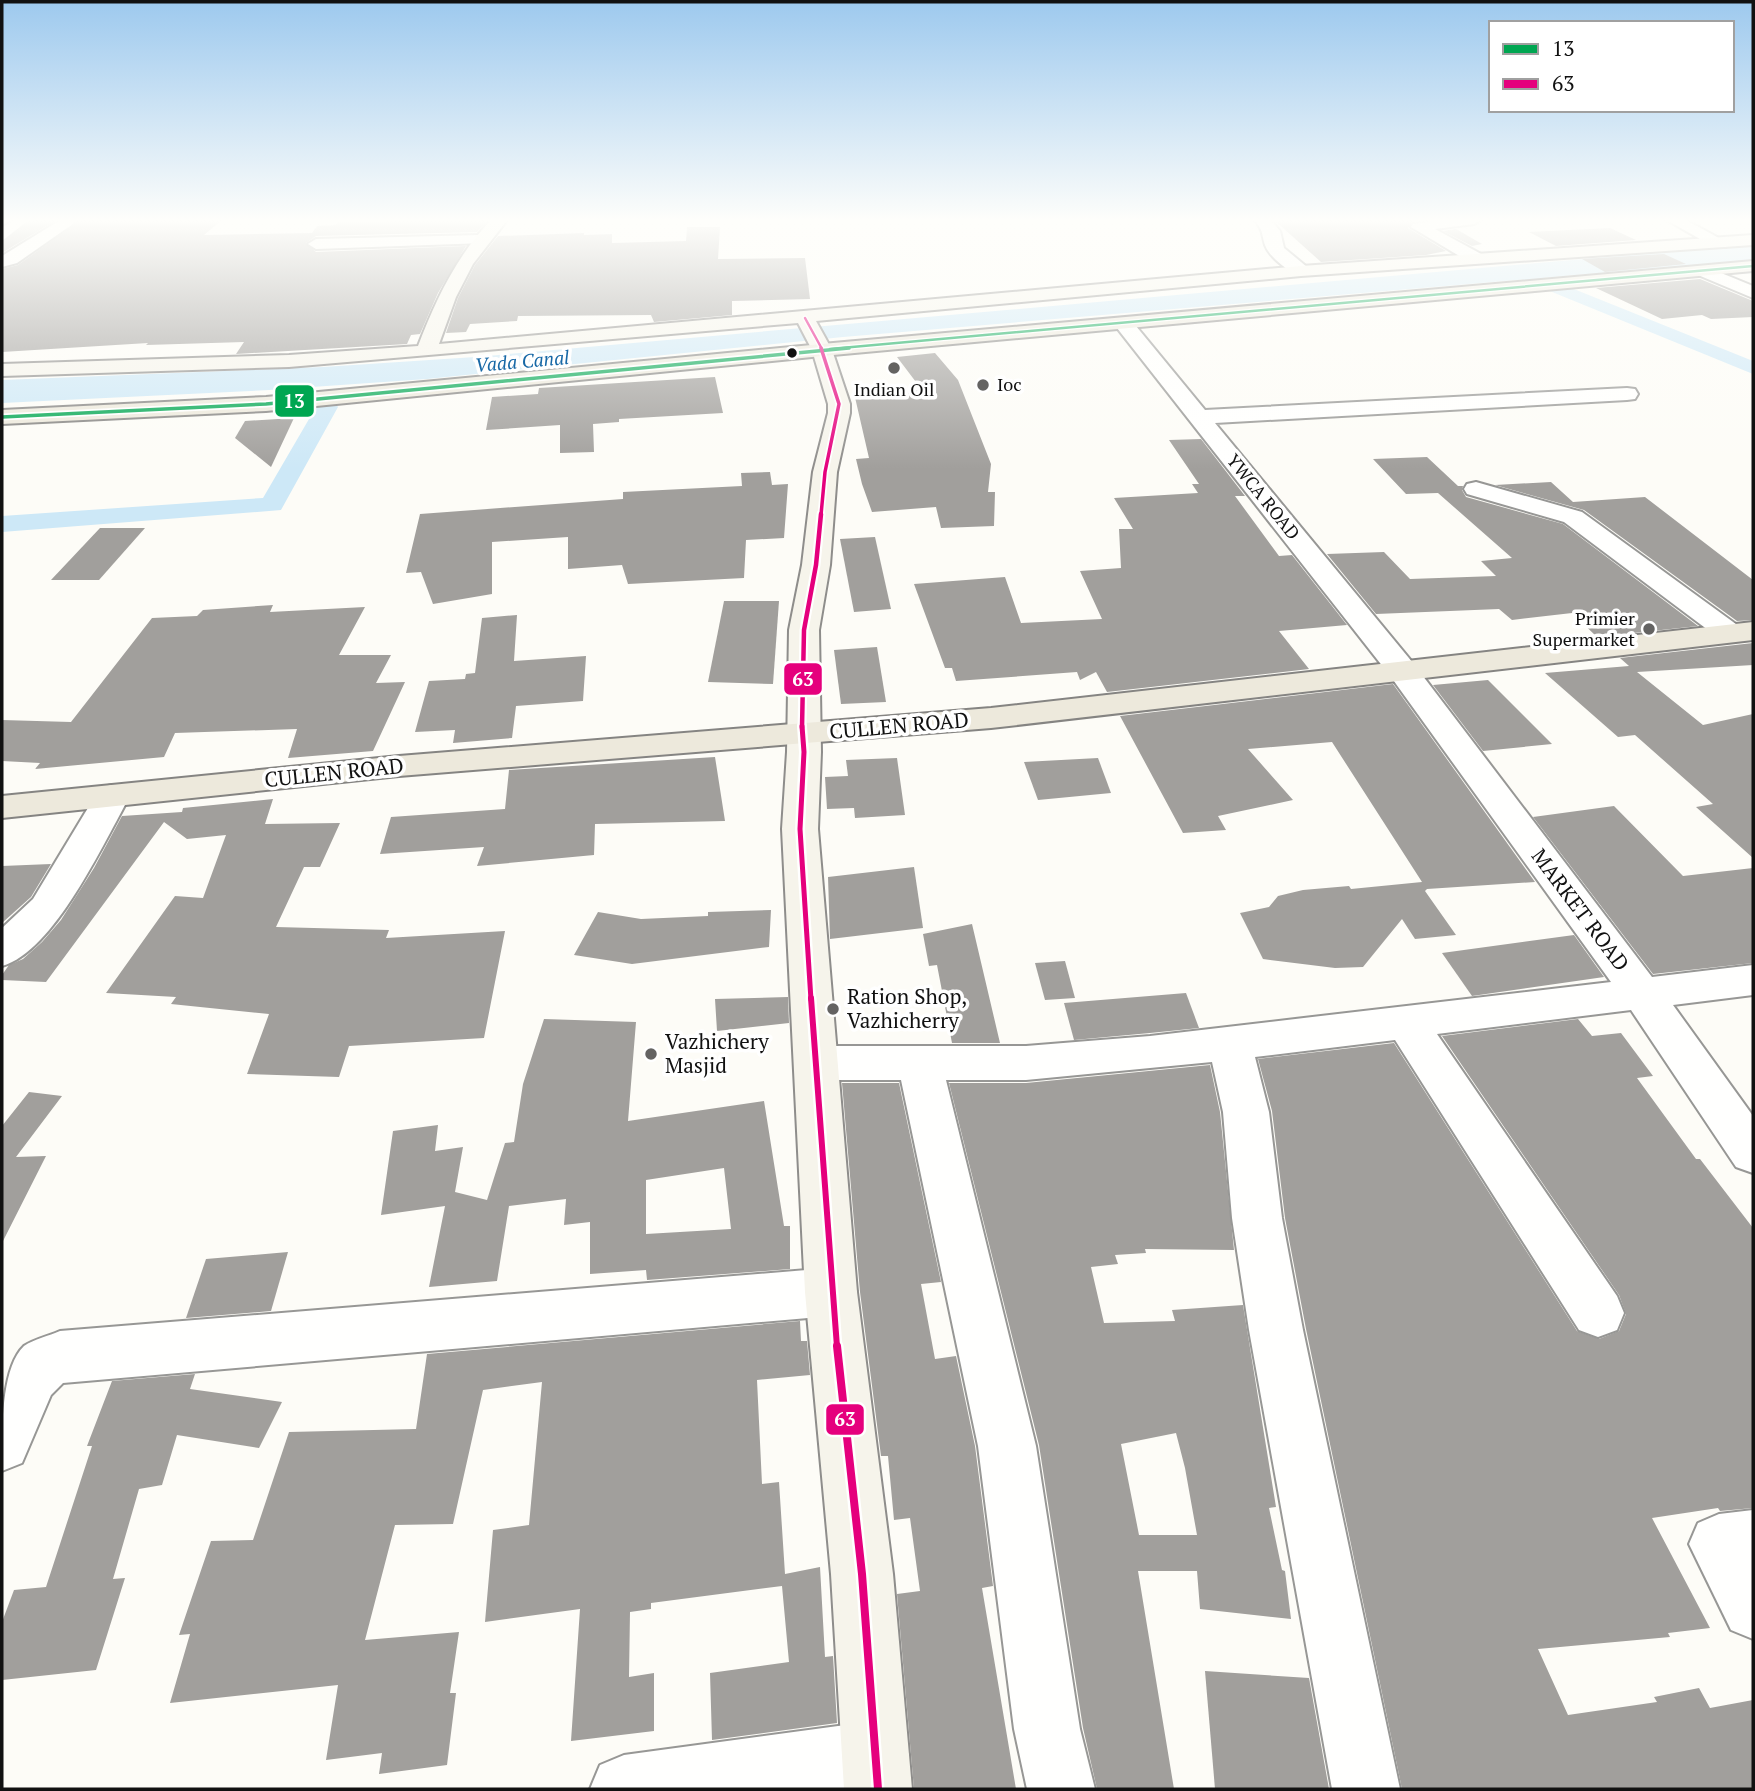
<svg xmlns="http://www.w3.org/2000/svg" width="1755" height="1791" viewBox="0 0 1755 1791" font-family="'PT Serif',serif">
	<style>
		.water { fill: #cde8f7 }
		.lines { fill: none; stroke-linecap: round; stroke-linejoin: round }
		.canal { fill: #cde8f7; fill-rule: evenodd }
		.building { fill: #a19f9c; fill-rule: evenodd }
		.street-casing { stroke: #979795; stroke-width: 4 }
		.secondary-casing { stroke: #8e8d8b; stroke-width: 4 }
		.primary-casing { stroke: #858482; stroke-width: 4 }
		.street { fill: #fffffe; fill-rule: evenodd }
		.secondary { fill: #f6f4eb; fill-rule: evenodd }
		.primary { fill: #ede9dc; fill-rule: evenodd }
		.bus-1-far1-casing { stroke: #fff; stroke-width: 5 }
		.bus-1-casing { stroke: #fff; stroke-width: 7 }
		.bus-2-far5-casing { stroke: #fff; stroke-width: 5 }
		.bus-2-far4-casing { stroke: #fff; stroke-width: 7 }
		.bus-2-far3-casing { stroke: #fff; stroke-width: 9 }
		.bus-2-far2-casing { stroke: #fff; stroke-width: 10 }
		.bus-2-far1-casing { stroke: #fff; stroke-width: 11 }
		.bus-2-casing { stroke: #fff; stroke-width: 13 }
		.bus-1-far1 { stroke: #00a651; stroke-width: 2.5 }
		.bus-1 { stroke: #00a651; stroke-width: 3.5 }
		.bus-2-far5 { stroke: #e5007d; stroke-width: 2.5 }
		.bus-2-far4 { stroke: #e5007d; stroke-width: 3.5 }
		.bus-2-far3 { stroke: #e5007d; stroke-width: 4.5 }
		.bus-2-far2 { stroke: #e5007d; stroke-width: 5 }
		.bus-2-far1 { stroke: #e5007d; stroke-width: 6 }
		.bus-2 { stroke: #e5007d; stroke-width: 8 }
		.bus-dot { fill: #111; stroke: #fff; stroke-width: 2.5 }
		.poi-dot { fill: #646362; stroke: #fff; stroke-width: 2.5 }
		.labels { text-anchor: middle; stroke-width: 7; stroke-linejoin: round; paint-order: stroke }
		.far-poi-label { font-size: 18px; fill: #111; stroke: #fff; text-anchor: start }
		.far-street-label { font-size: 18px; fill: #111; stroke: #fff }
		.far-water-label { font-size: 19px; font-style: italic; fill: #1768a6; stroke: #fff }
		.street-label { font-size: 21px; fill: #111; stroke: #fff }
		.poi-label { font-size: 21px; fill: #111; stroke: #fff; text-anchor: start }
		.line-badge { stroke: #fff; stroke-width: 2.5 }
		.badge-label { font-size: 19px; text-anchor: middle; font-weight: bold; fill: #fff }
	</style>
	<rect width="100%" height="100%" fill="#fdfcf7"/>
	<path class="water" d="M1753 244V260L843 337 427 379 269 390 2 403V380L323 367 475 357Z"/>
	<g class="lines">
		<g class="canal">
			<path d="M1519 267 1753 361V374L1513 276 1510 272 1513 268Z"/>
			<path d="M327 400 335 402 338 407 281 510 2 532V516L263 498 316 407 319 402Z"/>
		</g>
	</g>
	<g class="building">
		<path d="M30 219H58L2 253V241Z"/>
		<path d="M82 219H223L204 235 312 233 317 226 335 225 338 222 488 220 477 232 316 236 306 243 316 252 466 246 438 293 420 334 411 335 407 344 236 354 244 342 146 345 148 343 2 352V269L18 265Z"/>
		<path d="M1273 219H1431L1413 221 1408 228 1446 251 1426 255 1321 262Z"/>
		<path d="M687 227H720L718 259 805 258 810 299 732 301V315L654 322 651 315 518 316 517 321 470 324 466 332 446 333 458 298 475 265 498 236 584 233V235L612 234V243L686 241Z"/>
		<path d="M1610 228 1636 240 1556 246 1529 232Z"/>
		<path d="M1456 229 1482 244 1472 246 1443 231Z"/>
		<path d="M1664 254 1686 264 1605 272 1582 259Z"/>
		<path d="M1700 279 1753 301V317L1711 319 1702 315 1662 319 1596 288Z"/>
		<path d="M935 353 958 380 991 464 988 492H995L994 526 941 528 936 507 872 512 862 484 856 459 869 458 854 393 922 390 897 357Z"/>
		<path d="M715 377 723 413 619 419V422L593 424 594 452 560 453V425L486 430 492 397 538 394 539 388Z"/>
		<path d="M294 418 271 467 235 438 245 421Z"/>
		<path d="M1201 439 1245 496H1235L1279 556 1292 555 1347 625 1279 631 1309 669 1107 692 1096 672 1080 680 1077 672 956 681 952 668H945L914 584 1005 577 1021 623 1102 619 1080 571 1121 568 1119 529H1133L1114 498 1198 493 1192 484H1199L1169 440Z"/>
		<path d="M1427 457 1458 486H1463L1462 490 1466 497 1563 524 1698 626 1597 637 1572 613 1512 620 1499 609 1376 614 1327 554 1384 552 1410 579 1496 576 1481 561 1512 558 1438 493 1406 494 1373 459Z"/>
		<path d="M770 472 772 485 788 484 784 538 746 540 744 578 628 584 622 565 568 569V537L492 542V594L433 604 421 572 406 573 420 514 623 499V492L742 486 741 473Z"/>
		<path d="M1551 482 1573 502 1645 497 1753 580V620L1737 621 1584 510 1495 485Z"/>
		<path d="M100 528H145L99 580H51Z"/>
		<path d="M875 537 891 609 854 612 840 539Z"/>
		<path d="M724 601H779L773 684 708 682Z"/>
		<path d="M273 605 270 612 365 607 339 655H391L376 683 405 682 373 751 288 758 297 729 175 733 164 757 35 769 40 763 2 761V720L71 722 152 618 197 616 203 610Z"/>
		<path d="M517 615 514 661 586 656 583 701 516 706 512 738 453 743 455 730 415 732 429 681 465 679 466 674 475 673 482 618Z"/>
		<path d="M1753 643V665L1637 672 1703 725 1753 714V858L1696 807 1713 804 1635 735 1618 737 1545 673 1629 666 1620 658Z"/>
		<path d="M877 647 886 702 841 704 834 650Z"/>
		<path d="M1488 680 1552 744 1483 751 1433 685Z"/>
		<path d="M1393 684 1535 882 1427 889 1425 891 1456 935 1415 939 1402 919 1363 967 1335 968 1263 959 1240 913 1269 907 1278 896 1303 890 1349 886 1351 889 1422 882 1332 742 1248 749 1293 800 1218 816 1226 830 1183 833 1120 716Z"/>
		<path d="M715 757 725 821 595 824 594 855 477 866 484 847 380 854 391 817 505 809 509 770Z"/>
		<path d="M897 758 905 815 855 818 854 808 827 809 825 777 848 776 846 760Z"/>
		<path d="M1098 758 1111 793 1038 800 1024 762Z"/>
		<path d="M273 799 265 824 340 823 320 867H304L276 927 389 930 386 938 505 931 484 1038 349 1046 339 1077 247 1074 269 1014 171 1004 176 997 106 993 175 896 203 898 226 835 187 839 164 822 46 982 2 980V975L9 965 23 959 42 942 61 920 94 868 122 816 182 812 183 808Z"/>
		<path d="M1614 806 1683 876 1753 868V963L1653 974 1533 817Z"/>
		<path d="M51 864 31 897 2 923V866Z"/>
		<path d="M914 867 923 928 830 939 828 877Z"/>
		<path d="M771 910 769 947 632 964 574 955 598 912 641 919 708 916V912Z"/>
		<path d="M972 924 1000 1043H952L937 965 929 966 923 934Z"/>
		<path d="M1574 935 1604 977 1472 996 1442 953Z"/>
		<path d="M1065 961 1075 998 1045 1000 1035 963Z"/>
		<path d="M1186 993 1199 1028 1150 1033 1074 1040 1064 1003Z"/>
		<path d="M788 997 789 1023 717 1031 715 999Z"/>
		<path d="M544 1019 636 1022 628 1121 764 1101 784 1226H790V1269L647 1280 646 1270 590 1274V1222L564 1225 566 1199 509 1206 497 1281 429 1287 445 1206 381 1215 393 1131 438 1125 435 1151 463 1147 455 1192 487 1200 505 1143 514 1142 523 1084ZM724 1168 731 1229 646 1234V1180Z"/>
		<path d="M1578 1019 1592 1036 1621 1033 1653 1076 1637 1078 1696 1159H1700L1753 1228V1508L1720 1511 1718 1508 1652 1518 1710 1628 1668 1633 1670 1637 1538 1649 1568 1715 1657 1702 1654 1697 1699 1688 1710 1708 1753 1700V1789H1402L1306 1329 1285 1218 1272 1111 1258 1059 1394 1043 1577 1331 1599 1339 1619 1331 1626 1314 1619 1295 1442 1036Z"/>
		<path d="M1210 1065 1220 1112 1234 1250 1145 1249 1146 1253 1115 1255 1118 1264 1091 1267 1104 1323 1175 1321 1172 1310 1243 1305 1276 1507 1269 1508 1282 1570 1285 1571 1291 1619 1200 1609 1197 1571H1138L1174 1789H1097L1083 1728 1039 1445 949 1083H1026ZM1176 1433 1185 1468 1197 1535H1139L1121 1444Z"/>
		<path d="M842 1083H899L941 1282 921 1284 935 1359 956 1356 975 1446 993 1586 982 1588 1016 1789H914L897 1594 920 1591 910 1518 894 1520 888 1456H881L860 1292Z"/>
		<path d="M29 1092 62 1096 16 1157 46 1156 2 1243V1126Z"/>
		<path d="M288 1252 271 1311 186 1318 206 1259Z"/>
		<path d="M800 1321 801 1341H807L810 1375 757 1380 762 1484 779 1482 785 1574 820 1567 825 1657 833 1656 837 1723 712 1740 710 1673 789 1662 782 1586 651 1603V1609L630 1612 629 1677 654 1673V1731L571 1741 580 1609 485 1622 493 1530 529 1525 542 1382 483 1390 453 1524 395 1525 365 1640 459 1632 450 1693H456L447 1765 379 1774 382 1753 326 1760 338 1685 170 1703 190 1634 179 1635 211 1541 253 1540 289 1432 416 1429 427 1354Z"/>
		<path d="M195 1374 190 1389 282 1402 259 1448 177 1435 162 1485 139 1489 113 1579 125 1578 96 1670 2 1680V1622L14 1590 46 1587 92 1446H87L112 1381Z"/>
		<path d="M1205 1671 1309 1678 1329 1789H1215Z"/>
	</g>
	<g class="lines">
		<defs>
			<g id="street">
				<path d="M62 219H80L17 263 2 267V256Z"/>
				<path d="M1254 219H1270L1280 231 1284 248 1307 267 1310 271 1307 275H1295C1285 267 1270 258 1265 245 1261 232 1264 232 1254 219Z"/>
				<path d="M1445 219H1482L1474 224 1435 229 1483 255 1486 259 1483 263H1471L1411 227 1413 224Z"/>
				<path d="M1665 219H1684L1728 243 1726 247H1714Z"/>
				<path d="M479 235 485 237 487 240 485 243 316 249 308 244 316 239Z"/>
				<path d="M1704 266 1753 286V298L1698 275 1695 271Z"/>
				<path d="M1124 318 1131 320 1205 410 1627 388 1635 389 1638 394 1635 399 1627 400 1215 423 1413 663 1652 977 1753 965V995L1673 1005 1753 1116V1173L1736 1167 1631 1010 1437 1034 1617 1296 1624 1313 1617 1330 1598 1337 1579 1330 1395 1040 1255 1057 1269 1112 1282 1218 1303 1330 1400 1789H1332L1249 1330 1232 1218 1223 1112 1212 1062 1026 1080H946L1036 1446 1080 1729 1095 1789H1027L1014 1729 978 1446 901 1080H816L800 1075 794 1063 800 1051 816 1046H1026L1150 1036 1611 982 1391 677 1117 328 1114 324 1117 320Z"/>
				<path d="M1476 482 1582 512 1740 627 1745 633 1740 639 1730 642 1720 639 1564 522 1467 494 1464 489 1467 484Z"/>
				<path d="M112 785 124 788 130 796C104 842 54 952 2 966V928L33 899 100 788Z"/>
				<path d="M831 1268 849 1275 857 1292 849 1309 831 1316 63 1383 51 1395 22 1463 2 1471C2 1435 0 1369 24 1346 34 1339 49 1336 60 1331Z"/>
				<path d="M1753 1510V1639L1731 1630 1689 1544 1698 1523 1719 1514Z"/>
				<path d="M875 1721 899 1731 909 1755 899 1779 875 1789H590L600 1765 624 1755Z"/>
			</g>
			<g id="secondary">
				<path d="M2 219H12L2 225Z"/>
				<path d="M492 219H508L473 264 456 297 439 344 1301 266 1753 235V245L1301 276 816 321 832 350 850 404V413L837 472 830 565 819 630 821 752 818 829 857 1292 893 1574 912 1789H844L831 1574 805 1292 782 829 787 752 789 630 802 565 813 472 828 413V404L812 350 798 323 289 367 2 376V364L289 355 418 346C436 299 457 255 492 219Z"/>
			</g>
			<g id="primary">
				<path d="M1753 261V271L822 356 266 411 2 424V410L266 397 822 344Z"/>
				<path d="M1753 622V640L991 728 399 776 2 818V796L399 756 991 708Z"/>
			</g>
		</defs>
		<use href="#street" class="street-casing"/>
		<use href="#secondary" class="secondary-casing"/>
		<use href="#primary" class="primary-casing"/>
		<use href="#street" class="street"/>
		<use href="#secondary" class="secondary"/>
		<use href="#primary" class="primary"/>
		<defs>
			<path id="bus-1-far1" d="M830 349 1753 266"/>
			<path id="bus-1" d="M2 417 266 404 849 348"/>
			<path id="bus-2-far5" d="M805 318 822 349"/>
			<path id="bus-2-far4" d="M821 348 839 404 825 472 821 515"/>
			<path id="bus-2-far3" d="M802 728 804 630 816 565 821 514"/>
			<path id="bus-2-far2" d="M802 726 804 752 800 829 811 1000"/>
			<path id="bus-2-far1" d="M811 998 837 1347"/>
			<path id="bus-2" d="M837 1346 862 1574 878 1789"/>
		</defs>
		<use href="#bus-1-far1" class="bus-1-far1-casing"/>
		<use href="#bus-1" class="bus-1-casing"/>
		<use href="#bus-2-far5" class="bus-2-far5-casing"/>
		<use href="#bus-2-far4" class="bus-2-far4-casing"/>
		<use href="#bus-2-far3" class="bus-2-far3-casing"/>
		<use href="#bus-2-far2" class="bus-2-far2-casing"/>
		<use href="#bus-2-far1" class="bus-2-far1-casing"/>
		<use href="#bus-2" class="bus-2-casing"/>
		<use href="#bus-1-far1" class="bus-1-far1"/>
		<use href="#bus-1" class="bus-1"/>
		<use href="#bus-2-far5" class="bus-2-far5"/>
		<use href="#bus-2-far4" class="bus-2-far4"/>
		<use href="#bus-2-far3" class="bus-2-far3"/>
		<use href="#bus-2-far2" class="bus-2-far2"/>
		<use href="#bus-2-far1" class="bus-2-far1"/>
		<use href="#bus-2" class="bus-2"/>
	</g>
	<linearGradient id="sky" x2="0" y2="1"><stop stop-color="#9dc9ee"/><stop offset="0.47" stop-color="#fefefb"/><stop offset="1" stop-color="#fefefb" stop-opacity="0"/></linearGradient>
	<rect width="1755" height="469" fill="url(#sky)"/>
	<circle class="bus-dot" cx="792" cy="353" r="6"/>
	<g class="poi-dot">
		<circle cx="894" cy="368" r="7"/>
		<circle cx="983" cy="385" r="7"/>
		<circle cx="1649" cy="629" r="7"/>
		<circle cx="833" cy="1009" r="7"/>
		<circle cx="651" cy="1054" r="7"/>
	</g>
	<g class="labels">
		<g class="far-poi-label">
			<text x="997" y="391">Ioc</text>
			<text x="894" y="396" text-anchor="middle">Indian Oil</text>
			<text x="1635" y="625" text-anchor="end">Primier<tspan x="1635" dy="21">Supermarket</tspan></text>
		</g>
		<g class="far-street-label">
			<text transform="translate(1263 497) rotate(51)" y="6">YWCA ROAD</text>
		</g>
		<g class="far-water-label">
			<text transform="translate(522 361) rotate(-5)" y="7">Vada Canal</text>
		</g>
		<g class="street-label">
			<text transform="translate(899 726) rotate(-5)" y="7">CULLEN ROAD</text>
			<text transform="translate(334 773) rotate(-6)" y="7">CULLEN ROAD</text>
			<text transform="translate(1580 910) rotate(53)" y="7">MARKET ROAD</text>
		</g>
		<g class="poi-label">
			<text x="847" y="1004">Ration Shop,<tspan x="847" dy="24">Vazhicherry</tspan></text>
			<text x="665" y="1049">Vazhichery<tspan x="665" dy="24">Masjid</tspan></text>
		</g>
	</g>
	<g class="line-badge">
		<rect x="274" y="384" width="41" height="34" rx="7" fill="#00a651"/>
		<rect x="783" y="662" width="40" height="34" rx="7" fill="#e5007d"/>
		<rect x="825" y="1403" width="40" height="33" rx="7" fill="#e5007d"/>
	</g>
	<g class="badge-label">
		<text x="294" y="408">13</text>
		<text x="803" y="686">63</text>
		<text x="845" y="1426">63</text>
	</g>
	<rect width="1755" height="1791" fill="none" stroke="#111111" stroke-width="7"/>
	<rect x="1489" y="21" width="245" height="91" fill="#ffffff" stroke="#a0a0a0" stroke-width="2"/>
	<rect x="1503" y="44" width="35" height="10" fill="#00a651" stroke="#a0a0a0" stroke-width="2"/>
	<text x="1552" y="56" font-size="21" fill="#111111">13</text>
	<rect x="1503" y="79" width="35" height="10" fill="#e5007d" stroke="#a0a0a0" stroke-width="2"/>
	<text x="1552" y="91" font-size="21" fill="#111111">63</text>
</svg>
